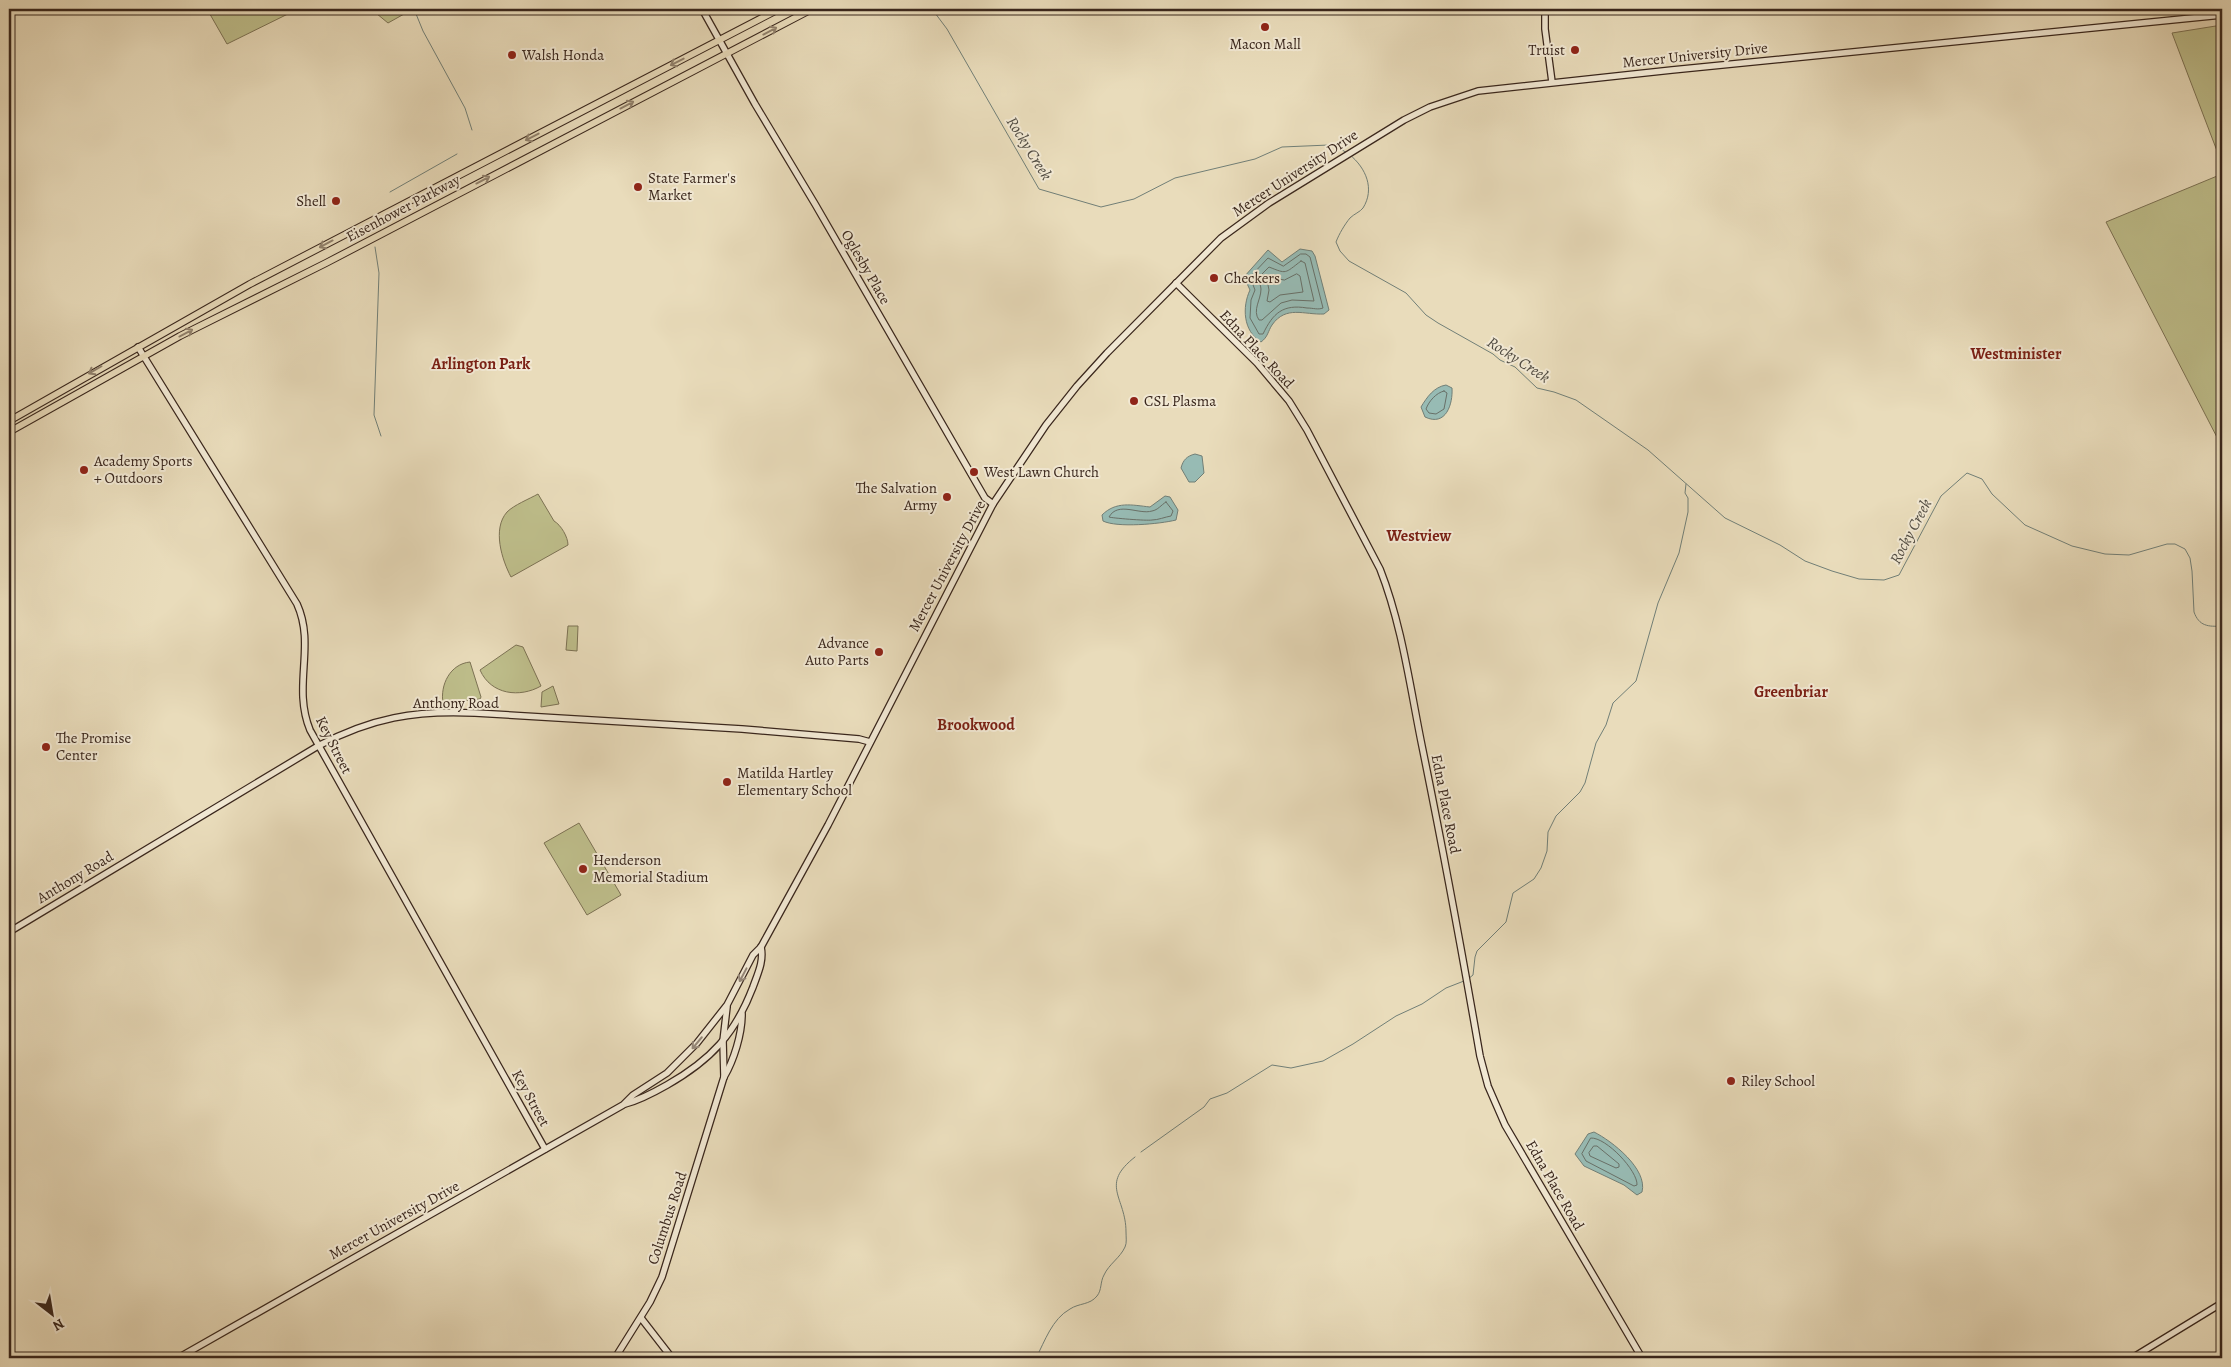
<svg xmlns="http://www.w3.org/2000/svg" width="2231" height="1367" viewBox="0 0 2231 1367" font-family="Alegreya,serif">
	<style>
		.green { fill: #bebe8b; stroke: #7c7254 }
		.water { fill: #97bbb4; stroke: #717f77 }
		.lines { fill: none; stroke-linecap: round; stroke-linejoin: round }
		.shore { stroke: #687068; stroke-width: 1 }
		.stream { stroke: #717f77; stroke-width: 1 }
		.secondary-casing { stroke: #39261c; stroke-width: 8 }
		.primary-casing { stroke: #39261c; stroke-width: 8 }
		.secondary { stroke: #f1e8d3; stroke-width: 5.5 }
		.primary { stroke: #e9dcbb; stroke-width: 6 }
		.oneway { stroke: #91816c }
		.oneway2 { stroke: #958778 }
		.poi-dot { fill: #8f2418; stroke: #f1e8d3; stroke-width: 2 }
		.labels { text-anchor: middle; stroke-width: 4; stroke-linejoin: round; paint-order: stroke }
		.poi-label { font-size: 15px; fill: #39261c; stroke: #f1e8d3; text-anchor: start }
		.street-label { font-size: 15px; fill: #39261c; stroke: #f1e8d3 }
		.water-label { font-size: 16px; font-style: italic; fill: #504b42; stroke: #f1e8d3 }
		.neighbourhood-label { font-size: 16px; font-weight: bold; fill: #7a1f14; stroke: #f1e8d3 }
	</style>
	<rect width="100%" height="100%" fill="#e9dcbb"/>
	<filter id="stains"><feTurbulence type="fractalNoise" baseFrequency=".004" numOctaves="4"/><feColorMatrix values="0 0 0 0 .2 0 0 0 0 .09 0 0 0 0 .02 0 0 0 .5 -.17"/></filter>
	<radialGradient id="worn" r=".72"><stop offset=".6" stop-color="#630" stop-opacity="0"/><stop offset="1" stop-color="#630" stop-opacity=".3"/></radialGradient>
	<g class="green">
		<path d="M207 9H298L227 44Z"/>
		<path d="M371 9H413L388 23Z"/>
		<path d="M2222 25V164L2172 33Z"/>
		<path d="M2222 174V447L2106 222Z"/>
		<path d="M538 494 554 521C561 525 568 537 568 545L511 577C502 560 492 529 507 512 514 505 529 499 538 494Z"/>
		<path d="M568 626H578L577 651 566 650Z"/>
		<path d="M516 645 523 647 541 686C520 698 491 695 480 670Z"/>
		<path d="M470 662 481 697 480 699 443 703C440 685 450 664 470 662Z"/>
		<path d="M553 686 559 704 541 707 542 692Z"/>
		<path d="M579 823 621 895 587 915 544 843Z"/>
	</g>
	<g class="water">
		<path d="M1300 249 1312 251 1315 256 1329 310 1324 314C1304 315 1286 305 1272 325 1268 331 1268 337 1261 342 1243 331 1242 307 1250 290L1244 277 1268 250 1282 262Z"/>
		<path d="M1446 385 1452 388C1453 404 1446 427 1425 417L1421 407C1427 397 1434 387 1446 385Z"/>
		<path d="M1195 454 1202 456 1204 473 1195 482H1189L1181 468C1183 460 1187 456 1195 454Z"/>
		<path d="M1165 496 1170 497 1178 510 1176 520C1160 524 1117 528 1103 521L1102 515C1116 501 1132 505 1150 507Z"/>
		<path d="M1594 1132C1612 1141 1648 1169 1642 1192L1637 1195 1624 1185 1584 1166 1575 1154 1588 1134Z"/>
	</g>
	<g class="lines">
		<g class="shore">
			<path d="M1301 254H1306L1310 257 1323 308C1318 310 1313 308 1307 308 1283 304 1273 313 1263 334H1259L1250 318 1251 300 1255 290 1250 277 1268 258 1283 266Z"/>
			<path d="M1301 261 1305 263 1314 301 1292 300 1281 303 1262 320H1259C1252 310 1261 300 1261 289 1261 285 1258 281 1258 278L1269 267C1287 274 1284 274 1301 261Z"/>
			<path d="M1297 274 1300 276 1303 292 1280 295 1270 302 1267 301 1269 290 1267 280 1269 277 1284 280Z"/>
			<path d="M1444 391 1447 393 1444 409 1436 414 1429 413 1426 409C1429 401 1436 393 1444 391Z"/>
			<path d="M1166 502 1173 511 1171 516C1165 517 1158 520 1152 520 1147 521 1111 518 1109 517 1118 501 1139 515 1152 511 1158 510 1161 505 1166 502Z"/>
			<path d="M1591 1138C1606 1137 1638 1171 1637 1185L1634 1186 1586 1161 1582 1154Z"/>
			<path d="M1594 1146H1597L1619 1164V1167L1616 1168 1590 1156 1589 1153Z"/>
		</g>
		<g class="stream">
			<path d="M414 9 423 31 465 108 472 130"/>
			<path d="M932 9 947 29 1039 189 1101 207 1134 199 1175 178 1255 159 1282 147 1329 145 1336 146 1347 153"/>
			<path d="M1350 155C1366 168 1375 189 1363 208 1360 212 1354 214 1350 218 1345 224 1339 234 1336 242L1340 251 1349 261 1406 293 1426 315 1438 323 1493 354 1500 360 1515 367 1537 388 1554 392 1576 400 1648 450 1725 518 1780 545 1805 561 1832 571 1859 579 1884 580 1899 575 1941 496 1967 473 1982 479 1992 494 2025 525 2072 546 2105 554 2129 555 2167 544H2175L2185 549 2190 558 2192 571 2194 612C2199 626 2208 627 2222 626"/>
			<path d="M390 192 457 154"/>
			<path d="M375 247 379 273 374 415 381 436"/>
			<path d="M1468 979 1473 975 1475 957 1477 951 1506 922 1513 893 1534 879 1541 868 1547 851 1548 832 1556 816 1580 792 1585 783 1596 743 1606 725 1613 703 1636 681 1658 603 1679 553 1688 512V498L1685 493 1686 484"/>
			<path d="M1141 1152 1204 1107 1210 1099 1227 1093 1272 1065 1291 1068 1323 1061 1353 1044 1396 1016 1422 1004 1446 988 1464 981"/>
			<path d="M1036 1358C1045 1341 1052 1319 1070 1309 1079 1303 1090 1305 1097 1296 1102 1290 1100 1282 1104 1275 1109 1264 1120 1258 1125 1247 1127 1243 1126 1237 1126 1232 1126 1197 1099 1185 1135 1157"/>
		</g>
		<defs>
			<g id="secondary">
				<path d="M702 9 755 104 815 204 985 498 993 504"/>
				<path d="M1545 9V29L1552 82"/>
				<path d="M1176 283 1257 363 1289 401 1307 430 1380 569C1402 625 1410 687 1422 746 1443 849 1462 952 1480 1056L1488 1086 1505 1125 1642 1358"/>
				<path d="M138 347 297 604C316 646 292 686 310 730L545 1149"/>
				<path d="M9 932 318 746C371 718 415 710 475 713L742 729 859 739 870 742"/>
				<path d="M724 1077 723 1041 727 1007"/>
				<path d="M625 1104C640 1100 653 1093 667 1085 711 1060 735 1034 753 987 758 973 764 961 761 947"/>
				<path d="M641 1318 672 1358"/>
				<path d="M178 1358 623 1105 633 1095 667 1073 697 1043 727 1005 753 955 761 947 828 825 993 504 1046 425 1077 386 1107 353 1221 238 1269 203 1404 120 1430 107 1478 91 1672 70 2222 15"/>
				<path d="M615 1358 650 1302 662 1277 724 1077C734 1060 742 1034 742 1014"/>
				<path d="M2132 1358 2222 1303"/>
			</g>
			<g id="primary">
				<path d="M9 421 250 284 779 9"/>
				<path d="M9 432 180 336 326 263 812 9"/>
			</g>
		</defs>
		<use href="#secondary" class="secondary-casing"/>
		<use href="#primary" class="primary-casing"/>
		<use href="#secondary" class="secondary"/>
		<use href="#primary" class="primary"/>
	</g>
	<defs><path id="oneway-shaft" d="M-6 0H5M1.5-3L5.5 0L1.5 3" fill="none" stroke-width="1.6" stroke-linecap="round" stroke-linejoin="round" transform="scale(1.25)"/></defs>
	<g class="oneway">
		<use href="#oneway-shaft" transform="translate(770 31) rotate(-28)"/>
		<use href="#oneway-shaft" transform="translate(677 62) rotate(153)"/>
		<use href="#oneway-shaft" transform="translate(627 105) rotate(-28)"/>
		<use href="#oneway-shaft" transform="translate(532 137) rotate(153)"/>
		<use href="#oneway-shaft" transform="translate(483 180) rotate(-28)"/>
		<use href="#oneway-shaft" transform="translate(326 244) rotate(152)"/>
		<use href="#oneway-shaft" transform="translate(186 333) rotate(-28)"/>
		<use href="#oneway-shaft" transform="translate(95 370) rotate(150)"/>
	</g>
	<g class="oneway2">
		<use href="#oneway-shaft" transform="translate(743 975) rotate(118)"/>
		<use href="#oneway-shaft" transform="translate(697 1043) rotate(130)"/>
	</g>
	<g class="poi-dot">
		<circle cx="1265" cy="27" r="5"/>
		<circle cx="1575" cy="50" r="5"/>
		<circle cx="512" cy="55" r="5"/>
		<circle cx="638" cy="187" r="5"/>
		<circle cx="336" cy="201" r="5"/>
		<circle cx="1214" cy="278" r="5"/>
		<circle cx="1134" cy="401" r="5"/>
		<circle cx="84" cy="470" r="5"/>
		<circle cx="974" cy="472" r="5"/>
		<circle cx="947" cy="497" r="5"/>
		<circle cx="879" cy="652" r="5"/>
		<circle cx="46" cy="747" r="5"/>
		<circle cx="727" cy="782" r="5"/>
		<circle cx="583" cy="869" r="5"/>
		<circle cx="1731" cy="1081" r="5"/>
	</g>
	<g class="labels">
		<g class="poi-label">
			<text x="1265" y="49" text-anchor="middle">Macon Mall</text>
			<text x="1565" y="55" text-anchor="end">Truist</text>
			<text x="522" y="60">Walsh Honda</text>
			<text x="648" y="183">State Farmer's<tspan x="648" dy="17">Market</tspan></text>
			<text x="326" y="206" text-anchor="end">Shell</text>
			<text x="1224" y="283">Checkers</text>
			<text x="1144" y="406">CSL Plasma</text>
			<text x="94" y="466">Academy Sports<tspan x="94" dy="17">+ Outdoors</tspan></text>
			<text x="984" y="477">West Lawn Church</text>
			<text x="937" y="493" text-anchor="end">The Salvation<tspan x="937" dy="17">Army</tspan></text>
			<text x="869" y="648" text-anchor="end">Advance<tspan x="869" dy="17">Auto Parts</tspan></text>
			<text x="56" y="743">The Promise<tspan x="56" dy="17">Center</tspan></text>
			<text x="737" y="778">Matilda Hartley<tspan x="737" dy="17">Elementary School</tspan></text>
			<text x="593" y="865">Henderson<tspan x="593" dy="17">Memorial Stadium</tspan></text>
			<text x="1741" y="1086">Riley School</text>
		</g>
		<g class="street-label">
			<text transform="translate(1695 55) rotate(-6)" y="5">Mercer University Drive</text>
			<text transform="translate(1295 173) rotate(-33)" y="5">Mercer University Drive</text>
			<text transform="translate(403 208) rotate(-28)" y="5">Eisenhower Parkway</text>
			<text transform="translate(866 267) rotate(60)" y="5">Oglesby Place</text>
			<text transform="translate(1257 349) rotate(47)" y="5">Edna Place Road</text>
			<text transform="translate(947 566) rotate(-62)" y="5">Mercer University Drive</text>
			<text x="456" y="708">Anthony Road</text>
			<text transform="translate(334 745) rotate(63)" y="5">Key Street</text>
			<text transform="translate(1446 804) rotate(79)" y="5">Edna Place Road</text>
			<text transform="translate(75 877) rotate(-31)" y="5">Anthony Road</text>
			<text transform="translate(531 1098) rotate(61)" y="5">Key Street</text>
			<text transform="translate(1555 1185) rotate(60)" y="5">Edna Place Road</text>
			<text transform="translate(667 1218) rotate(-72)" y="5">Columbus Road</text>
			<text transform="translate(394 1220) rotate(-29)" y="5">Mercer University Drive</text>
		</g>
		<g class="water-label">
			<text transform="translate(1030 148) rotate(58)" y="6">Rocky Creek</text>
			<text transform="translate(1519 359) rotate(33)" y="6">Rocky Creek</text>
			<text transform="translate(1910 531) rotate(-62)" y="6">Rocky Creek</text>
		</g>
		<g class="neighbourhood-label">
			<text x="2016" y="359">Westminister</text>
			<text x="481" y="369">Arlington Park</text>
			<text x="1419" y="541">Westview</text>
			<text x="1791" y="697">Greenbriar</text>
			<text x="976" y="730">Brookwood</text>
		</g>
	</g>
	<rect width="2231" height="1367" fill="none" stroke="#e9dcbb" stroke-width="30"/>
	<rect x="10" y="10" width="2211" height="1347" fill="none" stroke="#39261c" stroke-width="2.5"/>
	<rect x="15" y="15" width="2201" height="1337" fill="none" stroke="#39261c"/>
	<g transform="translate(52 1314) rotate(149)" stroke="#f1e8d3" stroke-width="4" paint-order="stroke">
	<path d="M0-4L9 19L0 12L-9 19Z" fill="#39261c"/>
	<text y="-8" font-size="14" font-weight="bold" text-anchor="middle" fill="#39261c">N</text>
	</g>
	<rect width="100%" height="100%" filter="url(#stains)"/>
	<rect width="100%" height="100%" fill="url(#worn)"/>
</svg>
